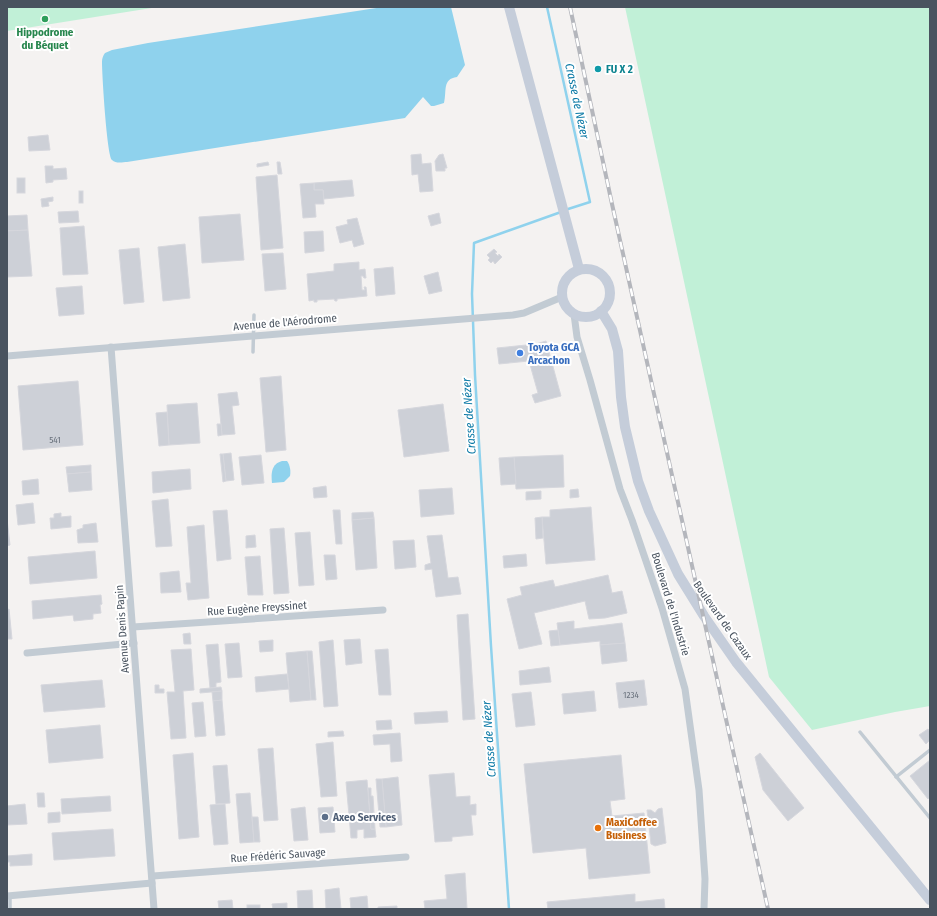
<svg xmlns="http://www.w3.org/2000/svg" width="937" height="916" viewBox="0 0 937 916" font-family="'Fira Sans Condensed',sans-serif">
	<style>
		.green { fill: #c1f0d7 }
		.water { fill: #8fd2ed }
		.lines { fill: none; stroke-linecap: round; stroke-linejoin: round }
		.stream { stroke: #8fd2ed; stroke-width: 2.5 }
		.building { fill: #cdd0d7; stroke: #d6d7dd }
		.service { stroke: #c2cbd3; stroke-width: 3.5 }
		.minor { stroke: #c2cbd3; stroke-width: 7 }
		.secondary { stroke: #c5cdda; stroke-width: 10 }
		.rail-casing { stroke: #b4b6bc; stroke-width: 4 }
		.rail { stroke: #fff; stroke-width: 2.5; stroke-dasharray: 8; stroke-linecap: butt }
		.leisure-dot { fill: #2e9e5b; stroke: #fff; stroke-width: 1.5 }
		.culture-dot { fill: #0f9aa8; stroke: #fff; stroke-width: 1.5 }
		.shop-dot { fill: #3f7fe0; stroke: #fff; stroke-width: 1.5 }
		.service-dot { fill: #5c6f8a; stroke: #fff; stroke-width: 1.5 }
		.food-dot { fill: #e8710a; stroke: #fff; stroke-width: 1.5 }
		.labels { text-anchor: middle; stroke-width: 4; stroke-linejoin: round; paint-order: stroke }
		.number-label { font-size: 9px; fill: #6a727d }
		.leisure-label { font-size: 11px; font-weight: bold; fill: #27864d; stroke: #fff }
		.culture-label { font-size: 11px; font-weight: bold; fill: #0d838f; stroke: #fff; text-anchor: start }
		.street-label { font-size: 11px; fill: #49535f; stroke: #fff }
		.shop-label { font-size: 11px; font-weight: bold; fill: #366cbe; stroke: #fff; text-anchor: start }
		.service-label { font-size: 11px; font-weight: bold; fill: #4e5e75; stroke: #fff; text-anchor: start }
		.food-label { font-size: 11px; font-weight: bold; fill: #c56008; stroke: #fff; text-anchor: start }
		.water-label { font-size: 12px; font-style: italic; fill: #0d7aa6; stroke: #fff }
	</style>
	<rect width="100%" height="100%" fill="#f4f2f1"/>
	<g class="green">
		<path d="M7 7H158L7 31Z"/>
		<path d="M625 7H930V706L895 712 812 730 769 677Z"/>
	</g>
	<g class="water">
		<path d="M383 7H451L465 65 457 77C442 79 447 91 444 103L434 106H431L423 97 405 118 127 162C123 162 116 164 112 160 107 155 102 74 102 62 102 58 103 56 105 53L112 50 148 43Z"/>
		<path d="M282 461H287C290 465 291 471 290 476L284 482 272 483C271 474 271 464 282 461Z"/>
	</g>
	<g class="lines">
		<g class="stream">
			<path d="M547 7 590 202 565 210"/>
			<path d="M509 909 491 646 475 375 472 294 474 243 561 212"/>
		</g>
	</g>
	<g class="building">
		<path d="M48 135 50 150 29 151 28 137Z"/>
		<path d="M421 154 422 164 431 163 433 191 420 192 418 174 412 175 411 155Z"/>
		<path d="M443 154 447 168H445V171H436L435 161 439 155Z"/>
		<path d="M268 162 269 165 257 167V164Z"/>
		<path d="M277 162H280L282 174H278Z"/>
		<path d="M45 166H53V169L66 168 67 179 53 180V182L46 183Z"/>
		<path d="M277 175 283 248 261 250 256 177Z"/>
		<rect x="17" y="178" width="8" height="15"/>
		<path d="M352 180 354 196 324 199 323 190H314V183Z"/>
		<path d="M314 183V190H323L324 204H315L316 217 303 218 300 184Z"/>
		<rect x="79" y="191" width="4" height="12"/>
		<path d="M53 197V201L48 202 49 206 42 207 41 199Z"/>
		<path d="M78 211 79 222 59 223 58 212Z"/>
		<path d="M439 213 441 223 431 226 428 216Z"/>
		<path d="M240 214 244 260 202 263 199 217Z"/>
		<path d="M27 215 28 230 7 231V216Z"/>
		<path d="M357 218 364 244 354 247 352 240 340 243 336 227 348 224 347 220Z"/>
		<path d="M84 226 88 274 63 275 60 228Z"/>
		<path d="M28 230 32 276 7 277V231Z"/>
		<path d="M323 231 324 251 305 253 304 232Z"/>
		<path d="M185 244 190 298 163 301 158 247Z"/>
		<path d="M139 248 144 302 124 304 119 250Z"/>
		<path d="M494 249 497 252 495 253 498 256 499 254 502 257 495 264 493 261 491 263 488 260 490 258 487 255Z"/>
		<path d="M283 253 286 289 265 291 262 254Z"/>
		<path d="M359 262V270L365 269 366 278H364L363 276H361L362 290H365L364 287H366L367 296 337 299V301H335L334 299 317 300V302H314V300L309 301 307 274 334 271V264Z"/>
		<path d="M393 267 395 294 376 296 374 269Z"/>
		<path d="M438 272 442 291 429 294 424 276Z"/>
		<path d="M82 286 84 314 59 316 56 288Z"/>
		<path d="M546 341 561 396 535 403 532 395 538 393 529 361 499 364 497 348 536 344Z"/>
		<path d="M281 376 286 450 266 452 260 378Z"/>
		<path d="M78 381 83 445 23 450 18 386Z"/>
		<path d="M237 392 239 405 232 406 235 434 222 435 218 394Z"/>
		<path d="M197 403 200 443 169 445 167 405Z"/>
		<path d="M443 404 449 451 404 457 398 410Z"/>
		<path d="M167 412 169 445 159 446 156 413Z"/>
		<path d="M217 424H221L222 435 218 436Z"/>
		<path d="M231 453 234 480 226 481 223 454Z"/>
		<path d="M220 454H223L226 481 223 482Z"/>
		<path d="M261 455 264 483 242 485 239 457Z"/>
		<path d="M563 455 564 487 516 489 514 457Z"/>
		<path d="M514 457 516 484 501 485 499 458Z"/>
		<path d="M91 465V472L67 474 66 467Z"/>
		<path d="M190 469 191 489 153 493 152 472Z"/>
		<path d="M91 472 92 490 69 492 67 474Z"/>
		<path d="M38 479 39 494 23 495 22 481Z"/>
		<path d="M326 486 327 497 314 498 313 488Z"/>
		<path d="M452 488 454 514 421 517 419 490Z"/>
		<path d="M578 489 579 497 570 498V490Z"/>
		<path d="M541 491V499L526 500V492Z"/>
		<path d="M168 499 172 546 156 547 152 501Z"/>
		<path d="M33 503 35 523 18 525 16 505Z"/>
		<path d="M591 507 595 560 546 564 542 517H550V510Z"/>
		<path d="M227 510 231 559 217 561 213 511Z"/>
		<path d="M333 510H340L342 544H336Z"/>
		<path d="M373 512 374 518 352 520V513Z"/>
		<path d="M61 513V517L71 516V527L51 529 50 518H54V514Z"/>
		<path d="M542 517 543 538 536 539 535 518Z"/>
		<path d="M374 518 377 568 356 570 352 520Z"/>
		<path d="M7 519 10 545 7 546Z"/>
		<path d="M96 523 98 542 78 543 77 530 83 528V525Z"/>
		<path d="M204 525 209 598 188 600 186 583H191L187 527Z"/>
		<path d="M284 528 289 593 274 594 270 529Z"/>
		<path d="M310 532 314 585 299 586 295 533Z"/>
		<path d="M255 535 256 547 246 548V536Z"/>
		<path d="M442 535 448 578 458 577 461 594 436 597 432 569 425 570V565L431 563 427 536Z"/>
		<path d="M414 540 416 567 395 569 393 541Z"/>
		<path d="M95 551 97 578 30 584 28 557Z"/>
		<path d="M526 554 527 566 504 568 503 556Z"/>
		<path d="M324 555H335L337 579 326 580Z"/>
		<path d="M260 556 263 595H248L245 557Z"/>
		<path d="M179 571 181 592 161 593 160 573Z"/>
		<path d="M608 575 612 593 622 591 627 613 605 618 589 619 585 601 534 613 542 644 519 649 507 599 522 595 520 587 553 580 555 587Z"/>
		<path d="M101 595 102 604 100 605 101 613 93 614V619L74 621 73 615 33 619 32 601Z"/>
		<path d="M9 609 12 639H7V610Z"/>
		<path d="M468 614 475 719 463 720 457 615Z"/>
		<path d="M574 621V629L622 623 625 643 600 645V641L560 645 557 623Z"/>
		<path d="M558 630 560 645 551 646 549 631Z"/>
		<path d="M190 633 191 644H184L183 634Z"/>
		<path d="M360 639 362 663 346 665 344 640Z"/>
		<path d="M273 640V651L260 652 259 641Z"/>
		<path d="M333 640 338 706 324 707 319 642Z"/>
		<path d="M239 643 242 677 228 678 225 644Z"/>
		<path d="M625 643 627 661 602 664 600 645Z"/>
		<path d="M218 644 221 682 216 683V687L210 688 206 645Z"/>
		<path d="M191 649 194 690 183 691 186 738 171 739 167 692H175L171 650Z"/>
		<path d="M388 649 391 695H379L375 650Z"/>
		<path d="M307 651 311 700 290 702 286 653Z"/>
		<path d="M307 651H312L316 700H311Z"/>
		<path d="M549 667 551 682 520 685 519 671Z"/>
		<path d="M287 674 289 689 256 692 255 677Z"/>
		<path d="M102 680 105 707 44 712 41 685Z"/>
		<path d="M644 680 647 705 619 708 616 683Z"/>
		<path d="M155 685H159V689H164V693H155Z"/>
		<path d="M221 687 222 691 200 693V689Z"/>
		<path d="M222 691V700L213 701 212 692Z"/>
		<path d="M594 691 596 711 564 714 562 694Z"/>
		<path d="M531 692 535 725 516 727 512 694Z"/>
		<path d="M222 700 225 735 216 736 213 701Z"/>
		<path d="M203 702 206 736 195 737 192 703Z"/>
		<path d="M447 711 448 722 415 724 414 713Z"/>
		<path d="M391 720 392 729 377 730 376 721Z"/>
		<path d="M100 725 103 758 49 763 46 730Z"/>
		<path d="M928 729 930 732V740L926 744 919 735Z"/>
		<path d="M343 731 344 736 328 737V732Z"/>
		<path d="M400 733 402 761 391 762 390 744 374 745 373 735Z"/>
		<path d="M333 742 337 796 321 797 316 744Z"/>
		<path d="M273 748 278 820 264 821 258 749Z"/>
		<path d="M193 753 199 837 179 839 173 755Z"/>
		<path d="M760 753 804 808 788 821 763 790 755 757Z"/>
		<path d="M621 755 625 799 610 801 612 816 644 813 650 873 589 879 586 848 533 853 524 764Z"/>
		<path d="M930 760V797L928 799 910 776Z"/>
		<path d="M227 765 230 803 216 804 213 766Z"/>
		<path d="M454 773 456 797 470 796V805L476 804V815H471L473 835 452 837V841L435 842 429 775Z"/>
		<path d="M398 777 402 825 386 827 382 779Z"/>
		<path d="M376 779H382L386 827H380Z"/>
		<path d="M367 780 371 829H375L376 837 364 838V829L357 830V838H351L346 782Z"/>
		<path d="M368 788H371V796H373L375 829H371Z"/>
		<path d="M37 793H44L45 807H38Z"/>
		<path d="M250 793 254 842 240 843 236 794Z"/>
		<path d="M110 796 111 811 62 814 61 799Z"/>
		<path d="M25 804 27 824 7 825V806Z"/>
		<path d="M225 804 228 844 214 845 210 805Z"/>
		<path d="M305 807 308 840 294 841 291 809Z"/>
		<path d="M333 807 335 832 320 833 318 808Z"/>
		<path d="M662 808 666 843 655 846 651 844 647 810H651L655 813 658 809Z"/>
		<path d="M60 812V822L48 823V813Z"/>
		<path d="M252 817H258L260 842H254Z"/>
		<path d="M113 829 115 856 54 860 52 833Z"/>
		<path d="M32 854V865L10 866V862H7V856Z"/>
		<path d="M465 873 467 909H425L424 901 447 899 445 875Z"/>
		<path d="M339 888 341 909H326L325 890Z"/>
		<path d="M312 890 313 909H298L297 891Z"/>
		<path d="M635 894V902L664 899 665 909H548L547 902Z"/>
		<path d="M367 896 368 909H351L350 898Z"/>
		<path d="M232 900 233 909H219L218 901Z"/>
		<path d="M287 903V909H273L272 904Z"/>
		<rect x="247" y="905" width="13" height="4"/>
		<path d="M397 906V909H378V907Z"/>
	</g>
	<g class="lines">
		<g class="service">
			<path d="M253 352 254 315"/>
			<path d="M860 732 930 818"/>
			<path d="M896 777 930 750"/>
			<path d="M10 896V909"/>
		</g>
		<g class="minor">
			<path d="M574 314 577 337 590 380 620 489 632 520 662 608 685 689 699 790 705 879 704 909"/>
			<path d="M111 347 154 909"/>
			<path d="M7 356 513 315 524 313 562 297"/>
			<path d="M133 627 383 610"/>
			<path d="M27 653 134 643"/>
			<path d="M153 876 406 857"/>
			<path d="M7 896 152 883"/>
		</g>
		<g class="secondary">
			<path d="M509 7 579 269"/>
			<circle cx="586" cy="293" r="24"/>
			<path d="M601 311 612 329 618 351 621 397 625 427 638 481 649 511 678 574 704 616 736 662 930 900"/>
		</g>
		<defs>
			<path id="rail" d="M570 7 612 204 768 909"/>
		</defs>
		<use href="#rail" class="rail-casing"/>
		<use href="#rail" class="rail"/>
	</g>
	<circle class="leisure-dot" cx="45" cy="19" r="4"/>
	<circle class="culture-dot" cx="598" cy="69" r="4"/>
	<circle class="shop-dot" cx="520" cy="353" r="4"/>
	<circle class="service-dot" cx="325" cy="817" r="4"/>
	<circle class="food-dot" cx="598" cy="828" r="4"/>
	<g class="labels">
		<g class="number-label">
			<text x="55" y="443">541</text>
			<text x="631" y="698">1234</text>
		</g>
		<g class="leisure-label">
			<text x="45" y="36">Hippodrome<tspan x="45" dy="13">du Béquet</tspan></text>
		</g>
		<g class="culture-label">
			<text x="606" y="73">FU X 2</text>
		</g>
		<g class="street-label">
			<text transform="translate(285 322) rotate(-5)" y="4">Avenue de l'Aérodrome</text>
			<text transform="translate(671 604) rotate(73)" y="4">Boulevard de l'Industrie</text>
			<text transform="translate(257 608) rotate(-4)" y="4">Rue Eugène Freyssinet</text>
			<text transform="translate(723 620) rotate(55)" y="4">Boulevard de Cazaux</text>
			<text transform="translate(122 629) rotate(-94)" y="4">Avenue Denis Papin</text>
			<text transform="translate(278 855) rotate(-4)" y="4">Rue Frédéric Sauvage</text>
		</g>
		<g class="shop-label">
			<text x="528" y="351">Toyota GCA<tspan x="528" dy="13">Arcachon</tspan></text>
		</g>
		<g class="service-label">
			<text x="333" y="821">Axeo Services</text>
		</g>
		<g class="food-label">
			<text x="606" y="826">MaxiCoffee<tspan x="606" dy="13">Business</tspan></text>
		</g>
		<g class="water-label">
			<text transform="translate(577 101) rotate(78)" y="4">Crasse de Nézer</text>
			<text transform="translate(469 416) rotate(-94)" y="4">Crasse de Nézer</text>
			<text transform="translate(489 739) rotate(-94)" y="4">Crasse de Nézer</text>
		</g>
	</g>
	<rect width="937" height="916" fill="none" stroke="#49535f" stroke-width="16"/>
</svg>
